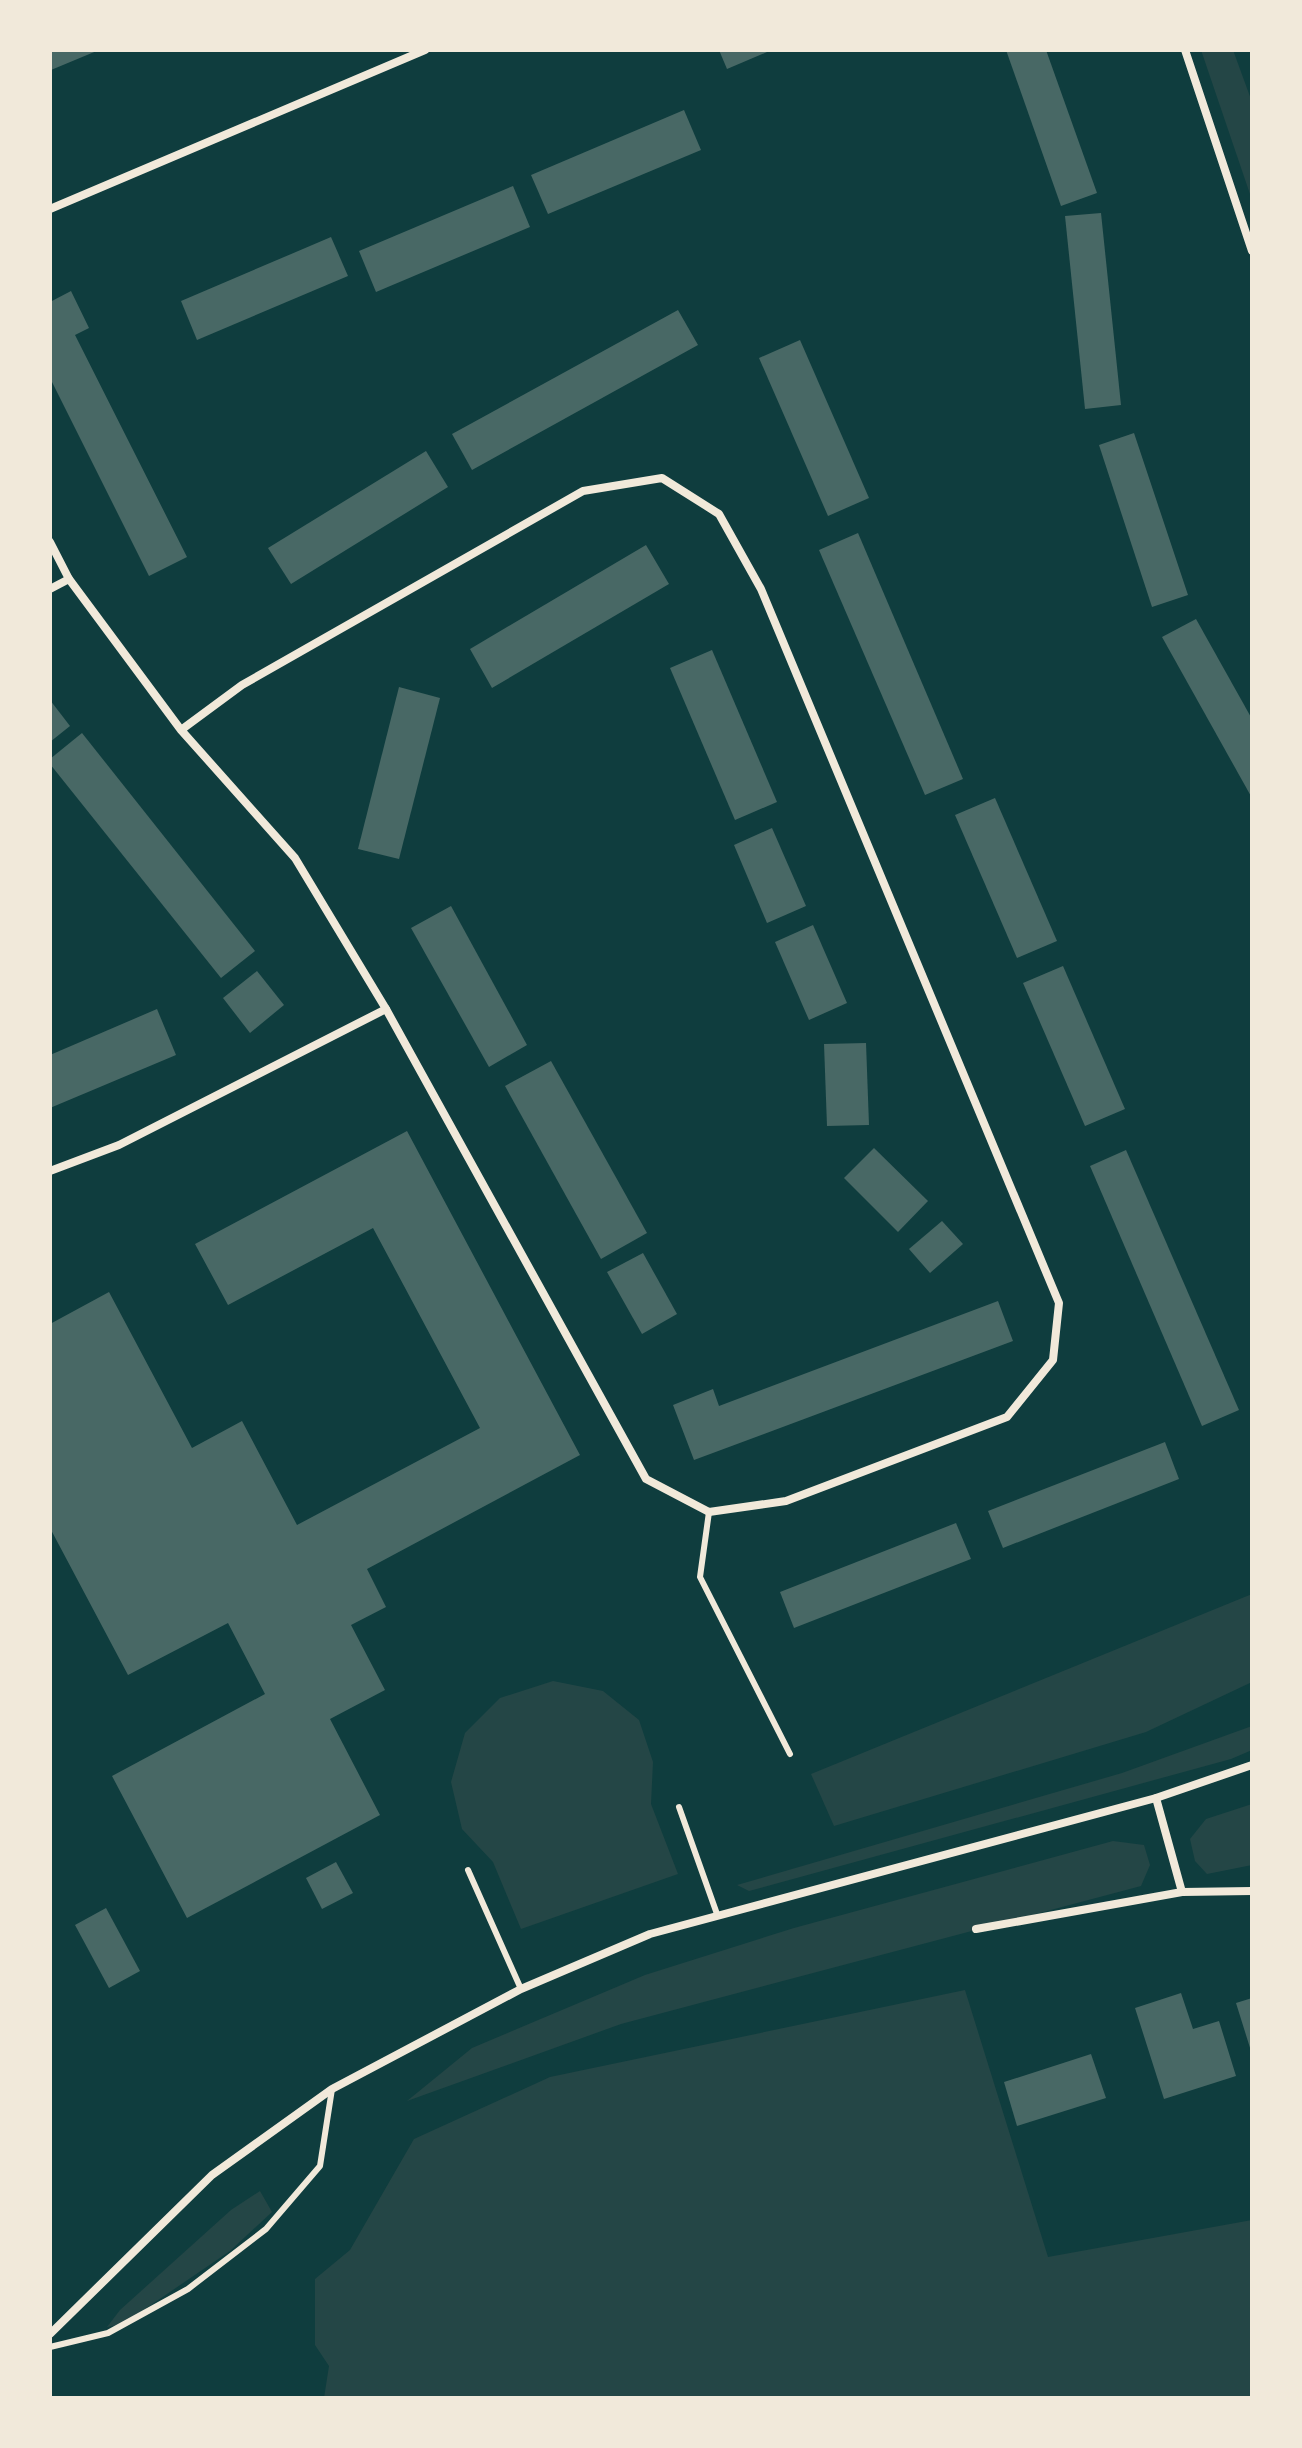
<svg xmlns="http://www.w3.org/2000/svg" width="1302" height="2448" viewBox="0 0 1302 2448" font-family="Karla,sans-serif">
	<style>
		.green { fill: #244646 }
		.building { fill: #486865 }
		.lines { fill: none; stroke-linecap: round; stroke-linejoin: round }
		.service { stroke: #f1e9da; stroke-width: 6 }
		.minor { stroke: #f1e9da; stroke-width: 8 }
	</style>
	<rect width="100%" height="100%" fill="#0f3d3e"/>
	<g class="green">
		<path d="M1201 50H1233L1252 102V200Z"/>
		<path d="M1252 1594V1682L1146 1732 834 1826 811 1774Z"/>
		<path d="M553 1681 603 1691 639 1720 653 1762 651 1804 678 1874 521 1929 493 1862 462 1829 451 1782 465 1733 500 1698Z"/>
		<path d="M1252 1726V1750L1231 1759 749 1891 737 1885 1122 1773Z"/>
		<path d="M1252 1804V1865L1207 1874 1195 1861 1190 1839 1206 1819Z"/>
		<path d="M1113 1841 1144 1845 1150 1865 1141 1886 621 2024 407 2101 472 2048 645 1975 794 1928Z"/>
		<path d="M965 1990 1048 2257 1252 2220V2398H324L329 2366 315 2345V2279L350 2250 414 2139 550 2077Z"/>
		<path d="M260 2191 272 2212 230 2251 123 2324 107 2327 120 2310 231 2210Z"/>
	</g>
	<g class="building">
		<path d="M50 50H99L51 70Z"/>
		<path d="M719 50H766L767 52 727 69Z"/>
		<path d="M1006 50H1046L1097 193 1061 206Z"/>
		<path d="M684 110 701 150 548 214 531 175Z"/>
		<path d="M513 186 530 227 376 292 359 251Z"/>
		<path d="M1101 213 1121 405 1085 409 1065 216Z"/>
		<path d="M331 237 348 276 197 340 181 301Z"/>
		<path d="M71 291 89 328 75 335 187 557 149 576 50 378V302Z"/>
		<path d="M678 310 698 345 472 470 452 434Z"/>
		<path d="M800 340 869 498 828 516 759 358Z"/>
		<path d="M1134 433 1188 595 1152 607 1099 445Z"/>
		<path d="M426 451 448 487 291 584 268 548Z"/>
		<path d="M858 533 963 779 925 795 819 550Z"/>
		<path d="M646 545 669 584 492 688 470 649Z"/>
		<path d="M1196 619 1252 719V798L1162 637Z"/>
		<path d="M712 650 777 802 735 820 670 668Z"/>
		<path d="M399 687 440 698 399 859 358 849Z"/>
		<path d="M50 700 70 726 50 742Z"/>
		<path d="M82 733 255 951 221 978 50 764V759Z"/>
		<path d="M995 798 1057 941 1017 958 955 815Z"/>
		<path d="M772 828 806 906 767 923 734 845Z"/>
		<path d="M451 906 527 1045 489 1067 411 928Z"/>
		<path d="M813 925 847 1003 809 1020 775 942Z"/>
		<path d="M1063 966 1125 1109 1085 1126 1023 983Z"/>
		<path d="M257 971 284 1005 250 1033 223 998Z"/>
		<path d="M157 1009 176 1055 50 1108V1055Z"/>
		<path d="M866 1043 869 1125 827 1126 824 1044Z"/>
		<path d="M551 1061 647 1233 601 1259 505 1086Z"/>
		<path d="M407 1131 580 1455 367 1569 386 1607 351 1625 385 1690 330 1719 380 1815 187 1918 112 1776 265 1694 228 1623 128 1675 50 1528V1324L109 1292 192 1448 242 1421 297 1525 480 1428 373 1228 228 1305 195 1244Z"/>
		<path d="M874 1148 928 1201 898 1232 844 1178Z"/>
		<path d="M1126 1150 1239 1410 1202 1426 1090 1166Z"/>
		<path d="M942 1221 963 1244 930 1273 909 1249Z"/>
		<path d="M643 1253 677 1314 642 1334 607 1272Z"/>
		<path d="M998 1301 1013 1341 694 1460 673 1405 713 1389 719 1406Z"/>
		<path d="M1165 1442 1179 1479 1003 1548 988 1511Z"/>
		<path d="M956 1523 971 1559 794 1628 780 1592Z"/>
		<path d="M336 1862 353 1893 322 1909 306 1878Z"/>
		<path d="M106 1908 140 1971 109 1988 75 1925Z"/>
		<path d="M1181 1993 1193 2029 1219 2021 1236 2076 1164 2099 1135 2008Z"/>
		<path d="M1252 1998V2051H1251L1236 2003Z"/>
		<path d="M1091 2054 1106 2098 1017 2126 1004 2082Z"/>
	</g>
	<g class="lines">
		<g class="service">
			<path d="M709 1512 700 1577 790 1754"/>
			<path d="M679 1807 717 1914"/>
			<path d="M468 1870 521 1989"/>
			<path d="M50 2347 108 2333 188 2289 266 2229 320 2166 332 2089"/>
		</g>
		<g class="minor">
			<path d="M1185 50 1252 251"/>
			<path d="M50 209 425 50"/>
			<path d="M50 542 69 579 181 730 295 858 386 1009 646 1479 709 1512 786 1501 1007 1417 1053 1360 1059 1303 761 589 719 514 662 478 583 491 242 685 181 730"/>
			<path d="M50 589 69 579"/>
			<path d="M50 1171 119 1145 386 1009"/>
			<path d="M1156 1798 1182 1892"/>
			<path d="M976 1929 1182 1892 1252 1891"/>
			<path d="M50 2334 212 2175 332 2089 521 1989 650 1934 1156 1798 1252 1765"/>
		</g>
	</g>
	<rect width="1302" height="2448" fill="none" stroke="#f1e9da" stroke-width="104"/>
</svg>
